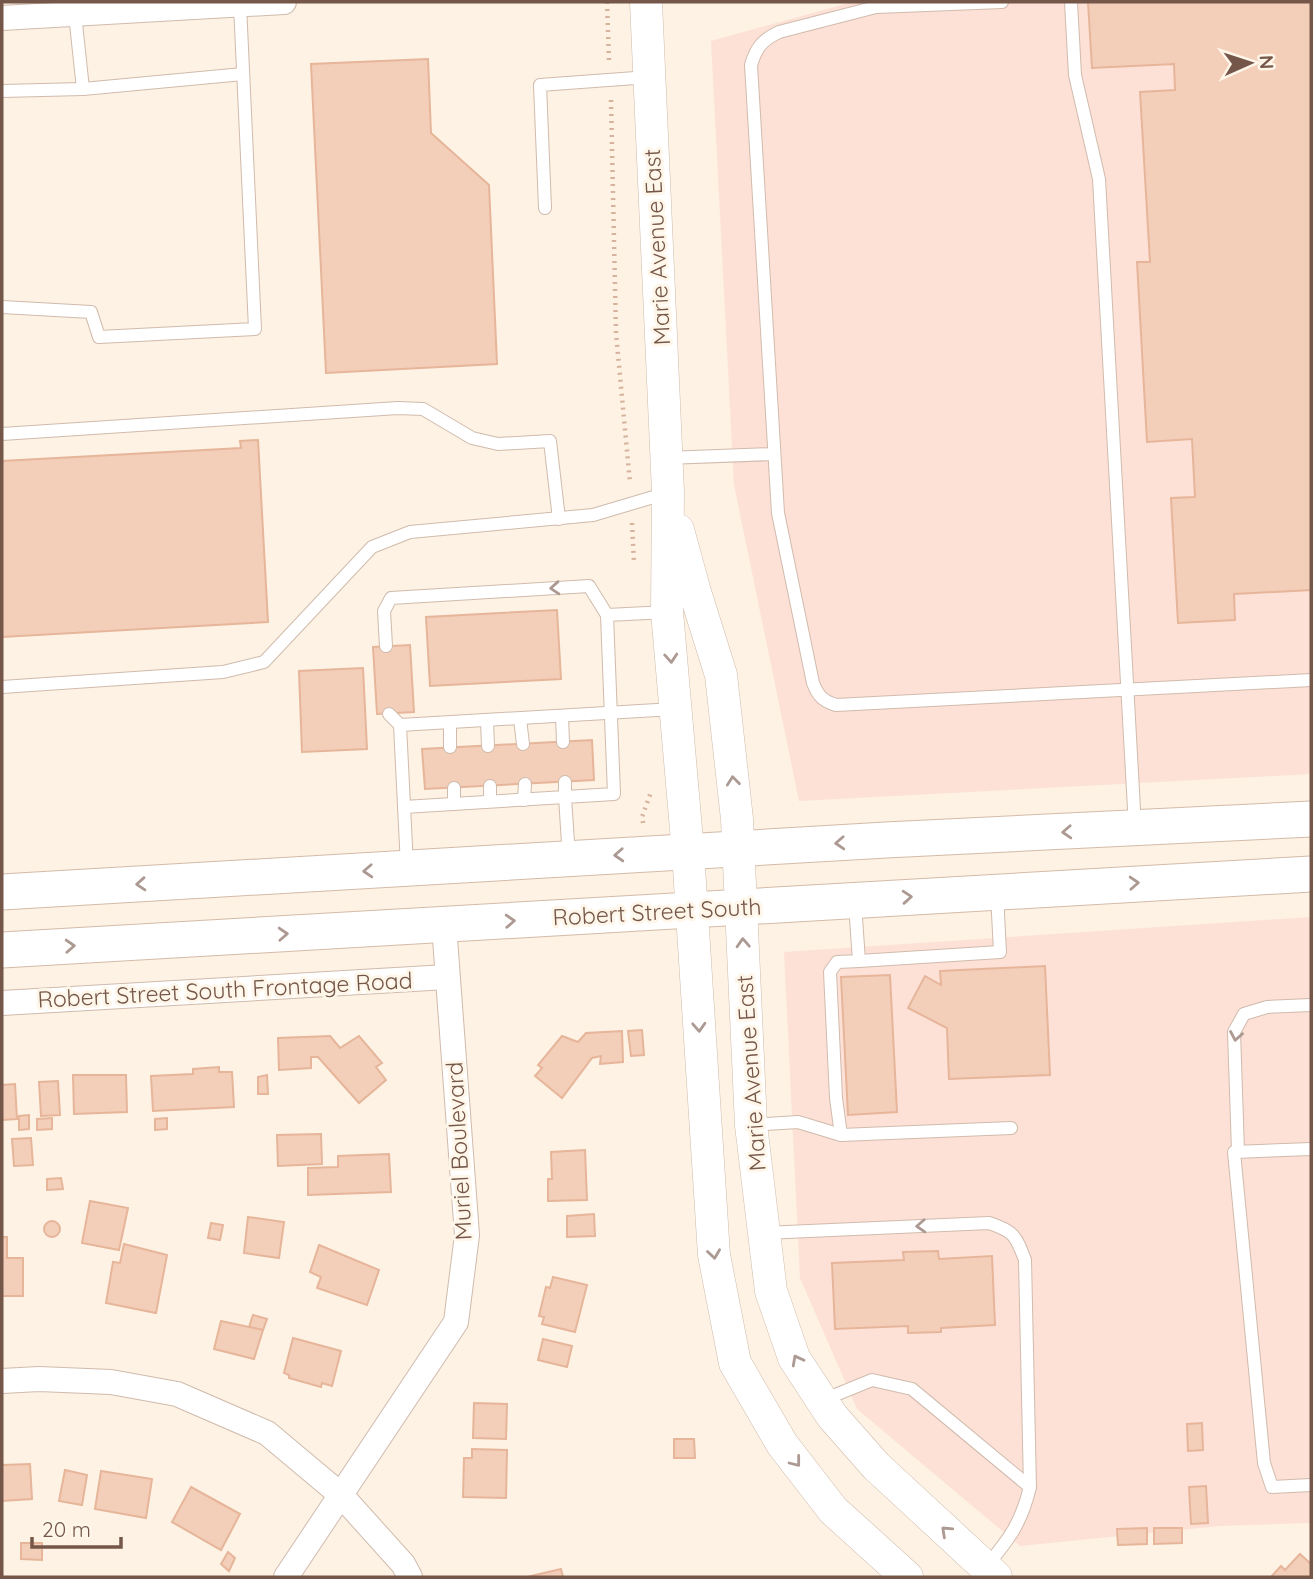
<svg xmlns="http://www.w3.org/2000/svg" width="1313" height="1579" viewBox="0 0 1313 1579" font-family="Quicksand,sans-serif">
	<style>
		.commercial { fill: #fde1d7 }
		.building { fill: #f3cfba; stroke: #e6b59a; stroke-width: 2 }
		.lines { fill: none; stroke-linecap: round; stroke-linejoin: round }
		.service-casing { stroke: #d0bbad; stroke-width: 14 }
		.minor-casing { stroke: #d0bbad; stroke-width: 26 }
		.tertiary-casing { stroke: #d0bbad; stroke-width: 33 }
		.secondary-casing { stroke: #d3bba9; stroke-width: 37 }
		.path { stroke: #d7b29d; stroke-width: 4.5; stroke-dasharray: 2 5; stroke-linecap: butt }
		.service { stroke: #fff; stroke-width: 12 }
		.minor { stroke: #fff; stroke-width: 24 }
		.tertiary { stroke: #fff; stroke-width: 32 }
		.secondary { stroke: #fff; stroke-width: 35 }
		.oneway { stroke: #ac9a92 }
		.labels { text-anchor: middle; stroke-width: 6; stroke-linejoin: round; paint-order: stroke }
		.street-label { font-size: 23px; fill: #755749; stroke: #fff6ea }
	</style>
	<rect width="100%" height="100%" fill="#fdf2e3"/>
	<g class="commercial">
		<path d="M852 2H1311V774L799 801 734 485 711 41Z"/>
		<path d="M1311 917V1523L1220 1526 1020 1546 857 1409 800 1278 784 952Z"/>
	</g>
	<g class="building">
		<path d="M1088 2H1311V590L1234 594 1235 620 1178 623 1171 498 1195 497 1192 439 1147 442 1137 262H1150L1140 92 1175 90 1174 64 1092 68Z"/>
		<path d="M428 59 431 133 489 185 497 364 326 373 311 64Z"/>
		<path d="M258 440 268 622 2 637V461L241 448 240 441Z"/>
		<path d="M557 610 561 679 430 686 426 617Z"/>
		<path d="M410 645 414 712 377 714 373 647Z"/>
		<path d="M363 668 367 749 302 752 299 671Z"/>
		<path d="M592 740 594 780 425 789 422 749Z"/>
		<path d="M1045 966 1050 1075 949 1079 947 1028 908 1008 925 976 941 985 940 971Z"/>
		<path d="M890 975 897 1112 848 1115 841 977Z"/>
		<path d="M642 1030 644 1055 631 1056 628 1031Z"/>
		<path d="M622 1031 623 1062 600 1064 601 1056 592 1058 562 1098 535 1076 542 1068 538 1065 562 1036 578 1042 586 1033Z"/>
		<path d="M330 1036 340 1048 359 1036 382 1063 376 1067 386 1080 359 1103 318 1057H311V1068L279 1070 278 1038Z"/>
		<path d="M219 1067V1072H232L234 1107 153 1111 151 1076 193 1074V1069Z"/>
		<path d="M73 1075H126L127 1112 74 1114Z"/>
		<path d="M267 1075 268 1094H258V1077Z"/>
		<path d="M58 1081 60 1115 41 1116 39 1082Z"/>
		<path d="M15 1084 17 1119 2 1120V1085Z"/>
		<path d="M29 1115V1129L19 1130V1116Z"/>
		<path d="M52 1118V1129L37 1130V1119Z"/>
		<path d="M167 1118V1129L155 1130V1119Z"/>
		<path d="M321 1134 322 1164 278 1166 277 1135Z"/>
		<path d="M31 1138 33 1165 14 1166 12 1139Z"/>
		<path d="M585 1150 587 1200 548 1201V1179H552L551 1152Z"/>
		<path d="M389 1154 391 1192 308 1195V1168L338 1167V1156Z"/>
		<path d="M61 1178 63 1189 47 1190V1179Z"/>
		<path d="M90 1201 128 1208 119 1250 82 1243Z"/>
		<path d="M594 1214 595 1236 567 1237V1216Z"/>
		<path d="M248 1217 284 1222 279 1258 244 1253Z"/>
		<circle cx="52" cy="1229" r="8"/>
		<path d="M211 1223 223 1225 220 1240 208 1238Z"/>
		<path d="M2 1237H7V1258H23V1296H2Z"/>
		<path d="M124 1244 167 1255 156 1313 106 1303 113 1262 120 1263Z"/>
		<path d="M319 1245 379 1270 367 1305 317 1288 321 1277 310 1272Z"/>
		<path d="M938 1251 939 1259 992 1256 995 1325 941 1328V1332L908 1333V1326L835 1329 832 1263 904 1260 903 1252Z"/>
		<path d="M553 1277 587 1285 575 1332 542 1324 544 1317 539 1316 546 1287 550 1288Z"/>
		<path d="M253 1315 267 1319 263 1330 249 1327Z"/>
		<path d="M221 1321 263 1330 254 1359 214 1349Z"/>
		<path d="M293 1338 341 1351 332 1386 322 1383 321 1387 289 1378V1375L284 1373Z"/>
		<path d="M543 1339 572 1346 567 1367 538 1360Z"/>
		<path d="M474 1403 507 1404 506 1439 473 1438Z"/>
		<path d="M1202 1423 1203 1450 1188 1451 1187 1424Z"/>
		<path d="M674 1439H694L695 1458H674Z"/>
		<path d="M472 1449 507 1450 506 1498 463 1497 464 1458H472Z"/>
		<path d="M2 1461V1465L30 1464 32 1499 2 1501Z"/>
		<path d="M65 1470 87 1475 82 1505 59 1501Z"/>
		<path d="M101 1471 152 1479 146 1518 95 1509Z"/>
		<path d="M1206 1486 1208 1523 1191 1524 1189 1487Z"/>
		<path d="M191 1487 240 1514 221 1550 172 1522Z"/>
		<path d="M1147 1528V1544L1118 1545 1117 1529Z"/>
		<path d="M1154 1528H1182V1543L1154 1544Z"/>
		<path d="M21 1543H42V1560L21 1559Z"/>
		<path d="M228 1552 235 1558 229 1571 221 1564Z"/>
		<path d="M1300 1554 1311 1564V1577H1271L1281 1566 1285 1570Z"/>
		<path d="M561 1569 563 1577H527Z"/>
	</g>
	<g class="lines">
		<defs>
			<g id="service">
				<path d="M1002 2 876 7 779 32C762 40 756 48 751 65L778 513 813 683C818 696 823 701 836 705L1311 680"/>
				<path d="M1071 2 1075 75 1099 179 1135 827"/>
				<path d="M83 89 243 74"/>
				<path d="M2 91 83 89 75 14"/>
				<path d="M545 208 540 85 649 77"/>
				<path d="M2 307 91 312 99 337 255 329 240 5"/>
				<path d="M2 434 398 408 423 409 472 438 498 444 550 441 559 519"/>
				<path d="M666 458 774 454"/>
				<path d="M386 646 384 611 391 598 589 586 607 615"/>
				<path d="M2 687 223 672 264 662 372 547 410 532 593 515 667 493"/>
				<path d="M389 714 400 725"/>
				<path d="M562 717 563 742"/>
				<path d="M520 719 523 744"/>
				<path d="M487 721 488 746"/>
				<path d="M450 723V747"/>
				<path d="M490 786V801"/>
				<path d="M454 788V804"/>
				<path d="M524 800 525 784"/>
				<path d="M404 807 565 797V782"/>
				<path d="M569 858 565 797 614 794 607 615 667 612"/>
				<path d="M407 866 400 725 674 709"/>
				<path d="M859 961 1000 952 997 894"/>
				<path d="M751 1125 798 1122 841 1135 1011 1128"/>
				<path d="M841 1135 836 1098 830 972 837 962 859 961 855 904"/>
				<path d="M1311 1149 1234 1152 1264 1463 1272 1487 1311 1485"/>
				<path d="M1238 1151 1234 1032 1244 1014 1267 1007 1311 1005"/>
				<path d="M764 1233 989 1223C1014 1231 1016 1236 1025 1260L1030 1487C1021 1524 1009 1539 986 1567"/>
				<path d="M823 1400 872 1380 912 1389 1030 1487"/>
			</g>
			<g id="minor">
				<path d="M2 18 284 2"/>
				<path d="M2 1003 447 977"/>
				<path d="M2 1381 39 1379 111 1382 177 1394 267 1433 341 1495 403 1564 410 1577"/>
				<path d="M286 1577 456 1322 467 1235 444 925"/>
			</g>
			<g id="tertiary">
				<path d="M646 2 668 492 667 612 688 852 714 1255 735 1363 782 1444 833 1510 907 1577"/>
				<path d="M678 530 695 592 721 675 737 819 751 1125 771 1291 794 1358 832 1416 876 1466 996 1577"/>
			</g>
			<g id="secondary">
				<path d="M2 892 886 840 1311 819"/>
				<path d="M2 950 1311 874"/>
			</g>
		</defs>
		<use href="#service" class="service-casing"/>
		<use href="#minor" class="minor-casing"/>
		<use href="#tertiary" class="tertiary-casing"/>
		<use href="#secondary" class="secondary-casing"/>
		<g class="path">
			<path d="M607 2 609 60"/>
			<path d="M611 100 616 333 630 483"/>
			<path d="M632 523 634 563"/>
			<path d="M643 823 642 817 651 792"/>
		</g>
		<use href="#service" class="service"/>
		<use href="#minor" class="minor"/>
		<use href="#tertiary" class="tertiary"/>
		<use href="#secondary" class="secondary"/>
	</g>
	<defs><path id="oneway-chevron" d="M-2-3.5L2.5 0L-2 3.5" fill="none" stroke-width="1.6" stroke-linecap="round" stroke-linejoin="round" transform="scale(1.75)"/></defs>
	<g class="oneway">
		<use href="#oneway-chevron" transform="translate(555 588) rotate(176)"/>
		<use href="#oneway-chevron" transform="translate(671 658) rotate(86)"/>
		<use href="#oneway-chevron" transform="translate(733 781) rotate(-96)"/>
		<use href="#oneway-chevron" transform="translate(1067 832) rotate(177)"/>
		<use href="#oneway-chevron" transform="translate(840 843) rotate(177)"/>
		<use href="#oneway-chevron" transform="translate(619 855) rotate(177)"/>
		<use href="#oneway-chevron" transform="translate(368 871) rotate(177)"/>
		<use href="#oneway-chevron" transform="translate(1134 883) rotate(-3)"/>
		<use href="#oneway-chevron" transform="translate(141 884) rotate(176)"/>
		<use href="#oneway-chevron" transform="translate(907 897) rotate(-4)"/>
		<use href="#oneway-chevron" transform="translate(510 921) rotate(-3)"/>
		<use href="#oneway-chevron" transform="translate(283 934) rotate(-3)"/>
		<use href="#oneway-chevron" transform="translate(743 943) rotate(-93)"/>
		<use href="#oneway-chevron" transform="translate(70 946) rotate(-3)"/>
		<use href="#oneway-chevron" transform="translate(699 1027) rotate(87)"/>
		<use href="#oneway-chevron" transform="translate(1236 1036) rotate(100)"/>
		<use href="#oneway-chevron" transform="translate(921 1226) rotate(177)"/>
		<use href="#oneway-chevron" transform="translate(714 1254) rotate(82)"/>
		<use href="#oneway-chevron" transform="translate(797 1360) rotate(-118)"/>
		<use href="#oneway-chevron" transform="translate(796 1462) rotate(52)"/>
		<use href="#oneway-chevron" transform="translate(946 1531) rotate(-137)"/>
	</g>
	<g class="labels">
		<g class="street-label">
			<text transform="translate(657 247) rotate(-93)" y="8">Marie Avenue East</text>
			<text transform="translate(657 912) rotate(-3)" y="8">Robert Street South</text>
			<text transform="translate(225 990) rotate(-3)" y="8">Robert Street South Frontage Road</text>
			<text transform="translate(751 1073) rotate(-94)" y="8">Marie Avenue East</text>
			<text transform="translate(459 1151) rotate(-93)" y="8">Muriel Boulevard</text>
		</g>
	</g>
	<rect width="1313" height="1579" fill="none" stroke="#755749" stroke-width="7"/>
	<g transform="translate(1250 63) rotate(87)" stroke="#fff6ea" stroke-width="5" paint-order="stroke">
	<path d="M0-5L12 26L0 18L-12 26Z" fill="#755749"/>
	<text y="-10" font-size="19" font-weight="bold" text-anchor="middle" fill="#755749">N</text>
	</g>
	<path d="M32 1537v10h89v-10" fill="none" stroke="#755749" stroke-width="3.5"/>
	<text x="42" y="1537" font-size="21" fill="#755749" stroke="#fff6ea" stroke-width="5" paint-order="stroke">20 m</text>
</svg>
